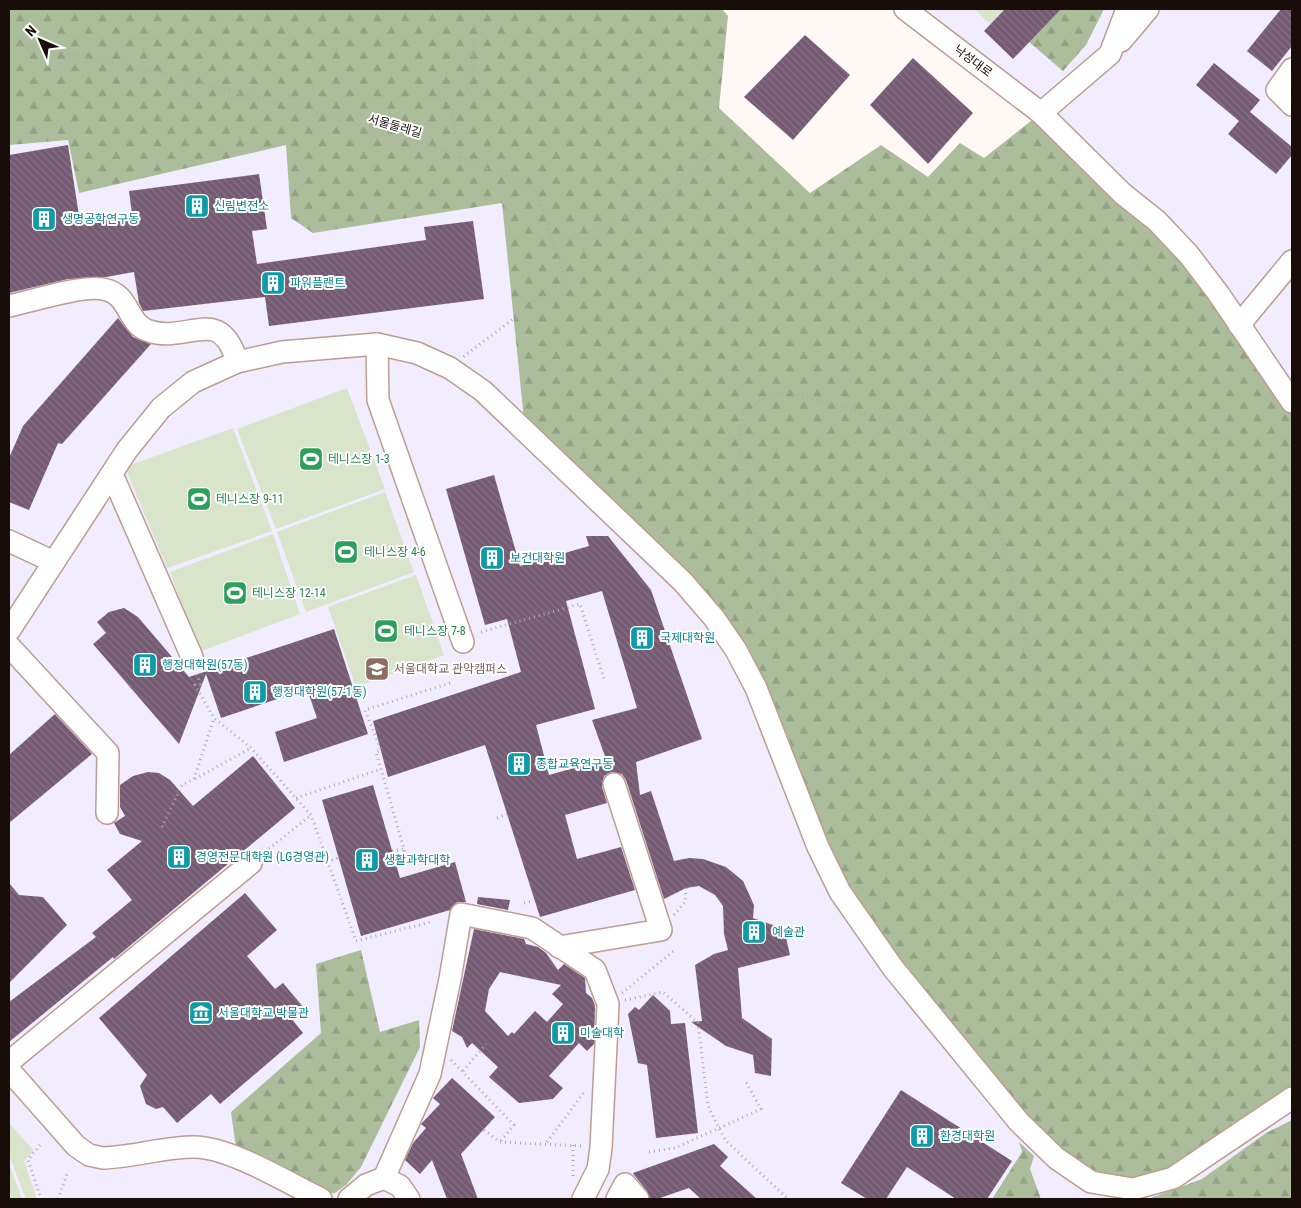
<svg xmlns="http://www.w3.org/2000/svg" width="1301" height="1208" viewBox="0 0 1301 1208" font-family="'Roboto Condensed','Noto Sans KR',sans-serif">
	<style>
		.education { fill: #f1ecfe }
		.grass { fill: #d8e5cb }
		.forest { fill: url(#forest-firs) }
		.building { fill: url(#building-back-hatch); fill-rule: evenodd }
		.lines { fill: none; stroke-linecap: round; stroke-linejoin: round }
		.minor-casing { stroke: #bd9d90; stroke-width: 24 }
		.path { stroke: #b3aba7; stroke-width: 3; stroke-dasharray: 1 4; stroke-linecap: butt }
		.minor { stroke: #fff; stroke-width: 21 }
		.labels { text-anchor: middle; stroke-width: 4; stroke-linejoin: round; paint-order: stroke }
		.street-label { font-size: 12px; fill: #180d09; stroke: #fff }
		.culture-label { font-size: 12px; fill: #0d838f; stroke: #fff; text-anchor: start }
		.leisure-label { font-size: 12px; fill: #27864d; stroke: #fff; text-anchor: start }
		.education-label { font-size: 12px; fill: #785e54; stroke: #fff; text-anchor: start }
	</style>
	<defs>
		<pattern id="forest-firs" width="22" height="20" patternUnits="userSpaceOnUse" patternTransform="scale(1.25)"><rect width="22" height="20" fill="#abbd9a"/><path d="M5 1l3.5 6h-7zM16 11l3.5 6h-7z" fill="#92a183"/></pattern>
		<pattern id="building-back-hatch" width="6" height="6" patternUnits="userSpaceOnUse" patternTransform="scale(1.25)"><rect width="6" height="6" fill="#755a74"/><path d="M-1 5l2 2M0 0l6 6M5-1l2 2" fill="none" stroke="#867184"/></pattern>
	</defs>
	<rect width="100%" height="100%" fill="#fff8f5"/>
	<g class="education">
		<path d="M905 9H1292V402L1189 255Z"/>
		<path d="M68 139 79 192 286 145 291 218 313 233 502 203 525 430 1292 1098V1199H9V145Z"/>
	</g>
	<g class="grass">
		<path d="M974 9H1005L990 24Z"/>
		<path d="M347 388 385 489 276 529 237 429Z"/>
		<path d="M233 428 272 531 167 568 125 467Z"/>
		<path d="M385 492 414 572 306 612 277 532Z"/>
		<path d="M273 534 300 614 199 652 170 572Z"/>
		<path d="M416 575 444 655 356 687 328 607Z"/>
		<path d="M9 1123 34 1151 24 1161 37 1199H26L9 1155Z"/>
		<path d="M9 1164 22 1199H9Z"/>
	</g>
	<g class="forest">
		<path d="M9 9H722L728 16 719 108 810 193 881 145 928 177 960 143 984 158 1041 113 1157 221 1292 402V1098L1133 1189 1056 1158 865 930 736 650 525 430 502 203 313 233 291 218 286 145 79 193 68 140 9 145Z"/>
		<path d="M1057 9H1104L1086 45 1063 71 1029 42Z"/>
		<path d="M361 950 380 1032 419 1020 420 1047 361 1167 346 1185 335 1193 323 1194 237 1155 231 1112 321 1033 316 964Z"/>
		<path d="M1292 1120V1199H1148L1202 1179 1266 1133Z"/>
		<path d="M1019 1142 1034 1156 1030 1169 1041 1199H992L1022 1152Z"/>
	</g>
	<g class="building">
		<path d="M1005 9H1061L1013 59 984 31Z"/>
		<path d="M1281 9H1292V46L1272 71 1247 51Z"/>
		<path d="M805 35 850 75 793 140 744 97Z"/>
		<path d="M913 58 973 113 928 164 870 105Z"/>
		<path d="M1214 63 1260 100 1250 112 1292 147V155L1276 174 1228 134 1239 121 1196 85Z"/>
		<path d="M68 145 80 222 132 214 129 191 259 174 267 229 252 231 257 264 426 240 424 227 473 221 484 299 269 326 265 297 143 311 139 303 134 272 106 277 68 279 9 293V155Z"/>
		<path d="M118 318 133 337 151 344 62 444 58 443 29 510 9 502V458L23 426Z"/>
		<path d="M494 475 520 566 589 546 586 536H608L651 590 702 739 636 762 640 795 651 791 674 861 689 858 703 859 726 867 743 881 754 905 753 918 784 929 790 955 738 968 742 1018 772 1039 771 1076 755 1073 753 1055 726 1046 691 1022 702 1021 695 965 714 954 728 950 724 934 723 906 715 895 699 886 686 888 664 899 626 780 622 774 611 772 604 776 602 787 607 803 565 815 577 859 621 847 635 890 540 917 485 745 388 777 373 721 521 672 507 619 485 625 446 489ZM602 591 637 708 592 720 606 759 549 775 536 725 595 709 566 601Z"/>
		<path d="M124 608 138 617 189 677 334 629 368 734 284 762 275 732 317 718 307 689 221 718 206 674 179 744 93 644 106 633 97 622 109 612Z"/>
		<path d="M55 714 92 754 9 823V755Z"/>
		<path d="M253 756 295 808 114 959 113 957 9 1042V1002L96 937 92 933 132 900 107 870 142 841 120 834 114 823 125 816 120 807V785L133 776 148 772 159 773 170 780 193 806Z"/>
		<path d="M373 785 400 878 455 862 466 902H457L450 910 361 936 322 800Z"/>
		<path d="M9 883 19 895 43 897 67 925 9 983Z"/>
		<path d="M245 893 277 930 247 956 275 989 283 983 304 1008 291 1018 303 1033 220 1104 211 1094 177 1123 163 1107 156 1109 146 1104 140 1086 147 1075 99 1018Z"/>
		<path d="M478 897 510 900 508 910 477 904Z"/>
		<path d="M474 929 524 939 526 944 538 947 546 953 558 970 564 964 585 978 586 993 592 998 595 1006 594 1044 587 1051 579 1043 549 1076 563 1088 553 1099 519 1103 489 1077 498 1067 472 1043 467 1048 462 1037 452 1031ZM500 972 561 985 552 994 563 1004 547 1022 535 1011 514 1034 512 1032 508 1036 485 1011 489 989Z"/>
		<path d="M653 995 670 1011 671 1024 685 1023 698 1133 656 1138 647 1065 638 1063 628 1014 635 1007 639 1010Z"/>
		<path d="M452 1078 495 1117 461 1154 478 1199H447L432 1160 420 1174 405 1160 413 1143 426 1128 421 1124 440 1104 433 1098Z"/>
		<path d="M901 1090 1012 1161 987 1199H956L907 1167 886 1199H867L841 1183Z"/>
		<path d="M714 1144 728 1157 720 1166 757 1199H701L689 1188 657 1199H650L647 1191 634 1175 633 1173Z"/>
	</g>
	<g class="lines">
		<defs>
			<g id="minor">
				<path d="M905 9 1041 113 1123 194 1157 221 1189 255 1218 293 1292 402"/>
				<path d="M1121 41 1148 9"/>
				<path d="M1292 69 1277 90 1292 105"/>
				<path d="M1041 113 1110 54 1127 9"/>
				<path d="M9 306C32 301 82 285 103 289 131 294 126 324 149 331 188 344 220 303 237 362"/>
				<path d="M1239 325 1292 261"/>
				<path d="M377 344 378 400 463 642"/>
				<path d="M115 481 192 657"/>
				<path d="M9 541 54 562"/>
				<path d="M9 631 127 450 161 408 193 382 237 362 282 352 377 344 417 353 450 368 483 391 683 582 714 618 736 650 756 688 818 847 840 892 893 968 1019 1122 1056 1158 1091 1182 1133 1189 1173 1178 1292 1098"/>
				<path d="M9 646 108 753 107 813"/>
				<path d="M559 947 661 930 614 784"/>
				<path d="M9 1062 251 863"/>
				<path d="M9 1070 76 1146 89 1155 103 1158C133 1157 164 1147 194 1147 230 1147 288 1183 321 1199"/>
				<path d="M384 1178 430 1074 450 979 461 914 532 928 595 970 608 1004 601 1148 598 1169 583 1199"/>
				<path d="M349 1199 366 1185 384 1178 400 1186 409 1199"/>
				<path d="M617 1199 625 1184 638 1199"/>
			</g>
		</defs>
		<use href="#minor" class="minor-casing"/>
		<g class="path">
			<path d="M9 43 154 71 415 139 536 189 565 280 463 357"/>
			<path d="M461 158 451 110 471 86 475 31 486 9"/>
			<path d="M553 241 610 225 670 195 718 147"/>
			<path d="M739 623 778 600 752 517 739 441 744 407 785 392 850 408 924 436 985 497 997 519 1038 690 1104 742 1152 801 1164 861 1133 897 1103 903"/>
			<path d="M481 632 580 604 605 682"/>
			<path d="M197 674 200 684 195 685 214 718 251 748 311 815 356 941 431 922"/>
			<path d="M195 779 251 748"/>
			<path d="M296 798 381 769"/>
			<path d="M497 818 507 814"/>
			<path d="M162 827 182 785 194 779 214 718"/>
			<path d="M392 851 404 849"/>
			<path d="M265 852 311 815"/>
			<path d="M440 856 408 863 376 752 381 750 365 710 453 682"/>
			<path d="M327 862 338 858"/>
			<path d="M524 903 534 901"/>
			<path d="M674 915 685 902 686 888"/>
			<path d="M622 993 676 949"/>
			<path d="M625 1000 663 992 698 1023 708 1106 725 1140 788 1199"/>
			<path d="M451 1060 514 1125 500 1142"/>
			<path d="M463 1071 486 1044"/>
			<path d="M1279 1128V1186L1283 1199"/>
			<path d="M484 1130 500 1142 583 1146"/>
			<path d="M547 1142 585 1091"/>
			<path d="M40 1145 28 1160 41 1199"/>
			<path d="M573 1145V1176"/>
			<path d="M649 1152 675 1148 761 1109 746 1082"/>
			<path d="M58 1199 68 1171"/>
		</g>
		<use href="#minor" class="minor"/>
	</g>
	<defs>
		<symbol id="building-square" viewBox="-11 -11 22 22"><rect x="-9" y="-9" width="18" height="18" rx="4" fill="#0f9aa8" stroke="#fff"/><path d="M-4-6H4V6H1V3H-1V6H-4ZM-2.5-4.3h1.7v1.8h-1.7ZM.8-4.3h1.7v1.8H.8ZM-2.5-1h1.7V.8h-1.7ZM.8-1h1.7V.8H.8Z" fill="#fff"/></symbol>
		<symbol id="stadium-square" viewBox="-11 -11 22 22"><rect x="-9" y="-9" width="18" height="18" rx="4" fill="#2e9e5b" stroke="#fff"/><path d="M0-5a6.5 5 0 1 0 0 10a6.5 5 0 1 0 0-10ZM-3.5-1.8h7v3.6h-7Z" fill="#fff"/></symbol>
		<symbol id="university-square" viewBox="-11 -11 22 22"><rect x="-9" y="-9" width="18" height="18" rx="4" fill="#8d6e63" stroke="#fff"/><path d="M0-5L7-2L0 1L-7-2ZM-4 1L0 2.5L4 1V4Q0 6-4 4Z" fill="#fff"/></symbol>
		<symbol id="museum-square" viewBox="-11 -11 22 22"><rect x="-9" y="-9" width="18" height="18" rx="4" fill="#0f9aa8" stroke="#fff"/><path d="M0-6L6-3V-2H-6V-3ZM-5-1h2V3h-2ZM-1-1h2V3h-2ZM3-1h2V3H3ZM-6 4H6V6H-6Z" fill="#fff"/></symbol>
	</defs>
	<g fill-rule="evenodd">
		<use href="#building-square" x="183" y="192" width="28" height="28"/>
		<use href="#building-square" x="30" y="205" width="28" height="28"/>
		<use href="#building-square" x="259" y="269" width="28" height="28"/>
		<use href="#stadium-square" x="297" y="445" width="28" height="28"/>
		<use href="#stadium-square" x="185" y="485" width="28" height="28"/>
		<use href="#stadium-square" x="332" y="538" width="28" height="28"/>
		<use href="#building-square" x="478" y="544" width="28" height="28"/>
		<use href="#stadium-square" x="221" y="579" width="28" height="28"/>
		<use href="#stadium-square" x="372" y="617" width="28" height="28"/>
		<use href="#building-square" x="628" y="624" width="28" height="28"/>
		<use href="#building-square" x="131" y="651" width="28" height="28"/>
		<use href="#university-square" x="363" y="655" width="28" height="28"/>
		<use href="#building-square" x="241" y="678" width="28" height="28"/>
		<use href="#building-square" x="505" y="750" width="28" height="28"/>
		<use href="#building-square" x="165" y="843" width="28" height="28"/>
		<use href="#building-square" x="353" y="846" width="28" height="28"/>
		<use href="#building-square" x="740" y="918" width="28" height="28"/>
		<use href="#museum-square" x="187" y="999" width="28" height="28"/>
		<use href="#building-square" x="549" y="1019" width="28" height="28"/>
		<use href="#building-square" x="908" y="1122" width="28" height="28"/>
	</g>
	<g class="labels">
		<g class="street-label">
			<text transform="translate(973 61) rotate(37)" y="4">낙성대로</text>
			<text transform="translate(395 126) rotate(16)" y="4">서울둘레길</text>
		</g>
		<g class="culture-label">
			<text x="214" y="210">신림변전소</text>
			<text x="62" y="223">생명공학연구동</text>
			<text x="290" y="287">파워플랜트</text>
			<text x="510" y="562">보건대학원</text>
			<text x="660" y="642">국제대학원</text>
			<text x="162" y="669">행정대학원(57동)</text>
			<text x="272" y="696">행정대학원(57-1동)</text>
			<text x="536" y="768">종합교육연구동</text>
			<text x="196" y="861">경영전문대학원 (LG경영관)</text>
			<text x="384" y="864">생활과학대학</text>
			<text x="772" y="936">예술관</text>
			<text x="218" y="1017">서울대학교 박물관</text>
			<text x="580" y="1037">미술대학</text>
			<text x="940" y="1140">환경대학원</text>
		</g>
		<g class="leisure-label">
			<text x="328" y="463">테니스장 1-3</text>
			<text x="216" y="503">테니스장 9-11</text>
			<text x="364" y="556">테니스장 4-6</text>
			<text x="252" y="597">테니스장 12-14</text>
			<text x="404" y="635">테니스장 7-8</text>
		</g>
		<g class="education-label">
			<text x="394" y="673">서울대학교 관악캠퍼스</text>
		</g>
	</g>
	<rect width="1301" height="1208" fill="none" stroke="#180d09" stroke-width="20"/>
	<g transform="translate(40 40) rotate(315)" stroke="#ffffff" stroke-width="4" paint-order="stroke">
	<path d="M0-4L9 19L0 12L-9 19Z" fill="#180d09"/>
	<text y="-8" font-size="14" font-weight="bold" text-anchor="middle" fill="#180d09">N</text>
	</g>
</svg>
